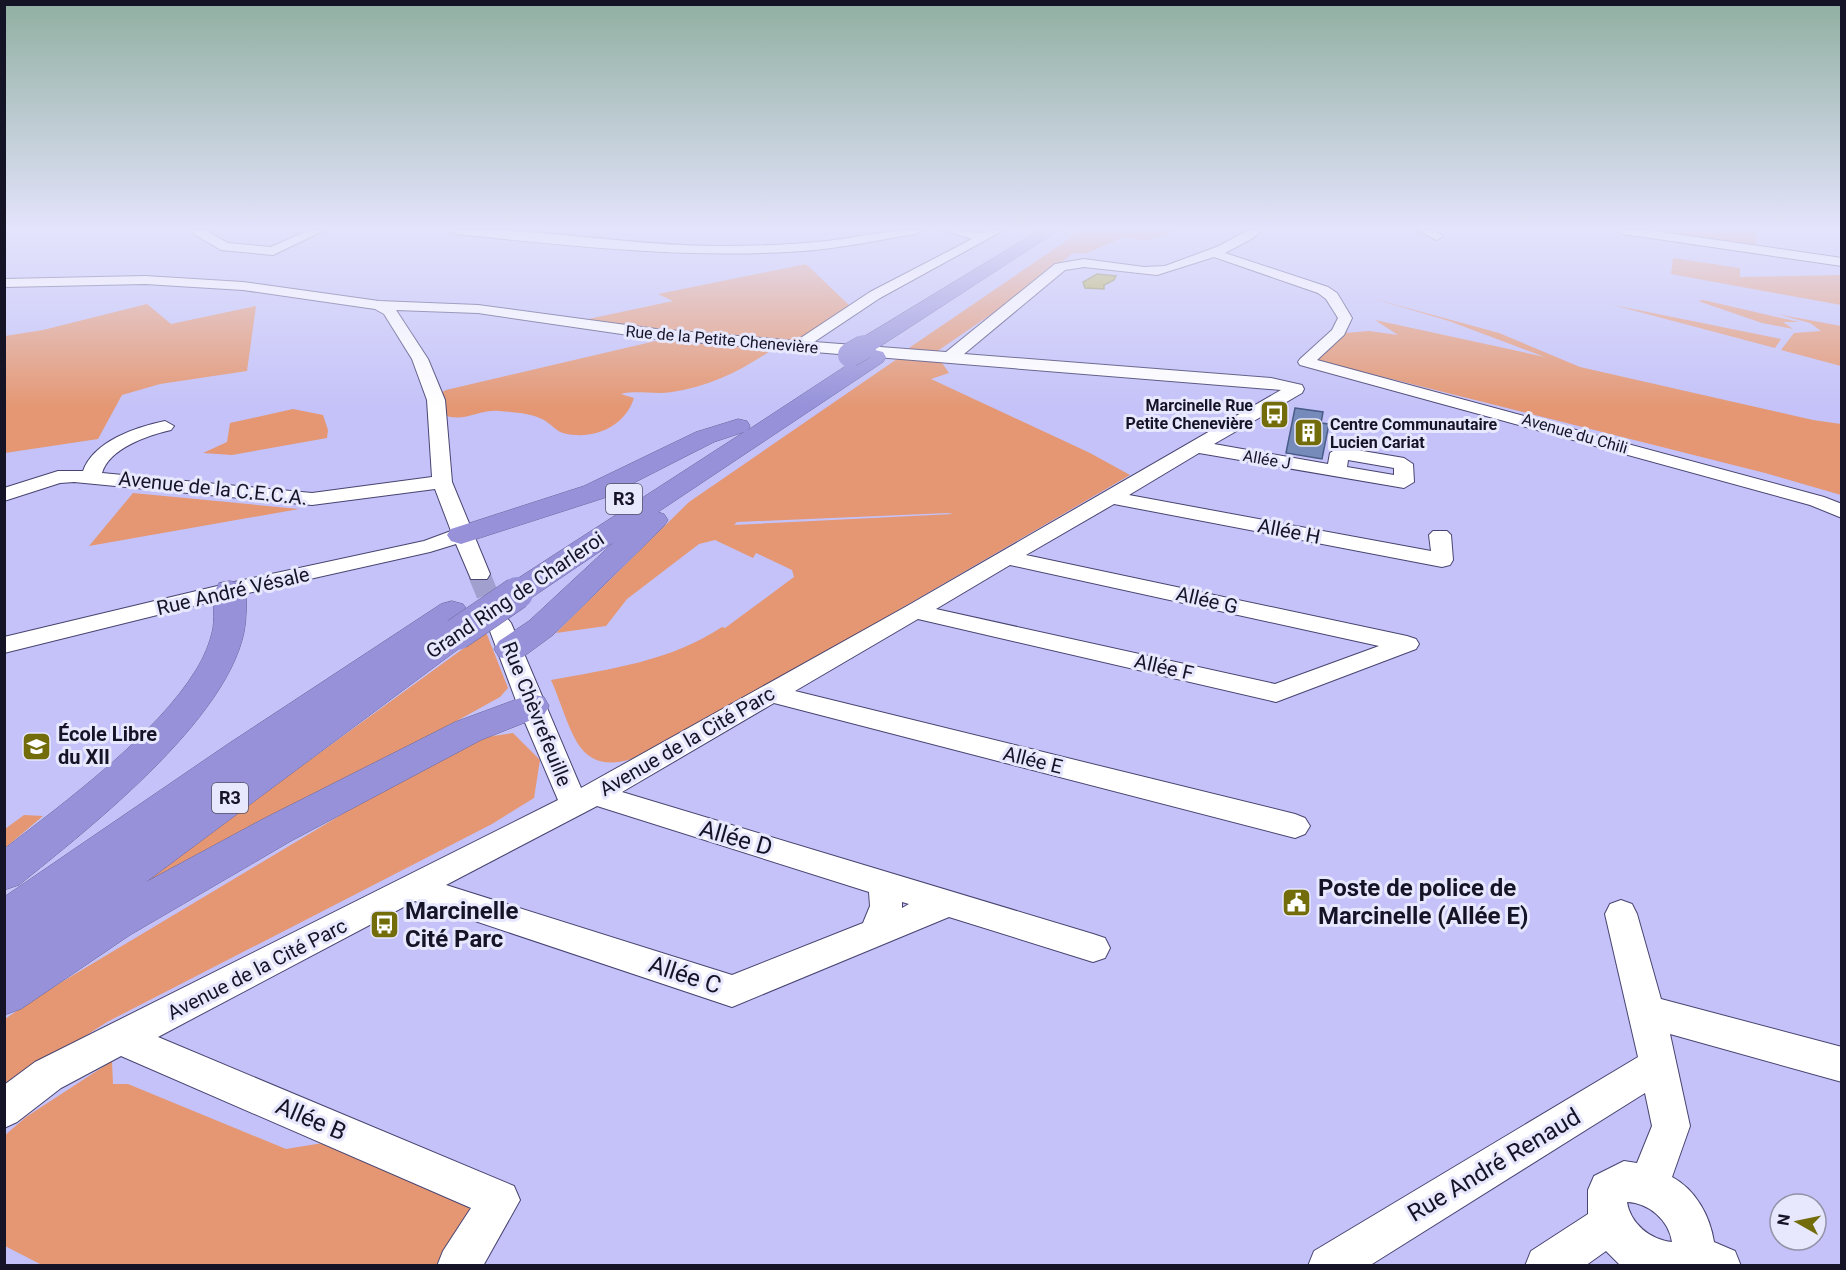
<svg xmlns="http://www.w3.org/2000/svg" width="1846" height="1270" viewBox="0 0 1846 1270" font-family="Roboto,sans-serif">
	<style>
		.green { fill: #e49772; fill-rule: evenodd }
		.water { fill: #ada736; stroke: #7f7b31; stroke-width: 1.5 }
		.building { fill: #778bba; stroke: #495b87; stroke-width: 1.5 }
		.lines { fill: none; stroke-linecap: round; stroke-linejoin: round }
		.minor-tunnel { stroke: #a19fce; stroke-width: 22; stroke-dasharray: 22 11; stroke-linecap: butt }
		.minor-casing { stroke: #484471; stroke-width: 2 }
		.highway-casing { stroke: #69659a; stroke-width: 1 }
		.minor { fill: #fff; fill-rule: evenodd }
		.highway { fill: #9691d9; fill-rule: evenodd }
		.highway-bridge-far2-casing { stroke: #69659a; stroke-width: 20; stroke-linecap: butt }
		.highway-bridge-far1-casing { stroke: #69659a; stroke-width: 25; stroke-linecap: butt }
		.highway-bridge-casing { stroke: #69659a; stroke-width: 33; stroke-linecap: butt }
		.highway-bridge-far2 { stroke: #9691d9; stroke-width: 19 }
		.highway-bridge-far1 { stroke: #9691d9; stroke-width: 24 }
		.highway-bridge { stroke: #9691d9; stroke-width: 32 }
		.labels { text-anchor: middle; stroke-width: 6; stroke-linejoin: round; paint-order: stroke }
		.far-street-label { font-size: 16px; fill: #151326; stroke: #e7e7fd }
		.far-poi-label { font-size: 16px; font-weight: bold; fill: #151326; stroke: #e7e7fd; text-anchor: end }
		.shield { fill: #e7e7fd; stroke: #545366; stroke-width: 1.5 }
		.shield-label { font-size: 18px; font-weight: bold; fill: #151326 }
		.street-label { font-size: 20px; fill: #151326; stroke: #e7e7fd }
		.poi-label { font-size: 20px; font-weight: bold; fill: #151326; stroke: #e7e7fd; text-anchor: start }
		.near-street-label { font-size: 24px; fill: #151326; stroke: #e7e7fd }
		.near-poi-label { font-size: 24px; font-weight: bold; fill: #151326; stroke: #e7e7fd; text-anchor: start }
	</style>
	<rect width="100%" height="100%" fill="#c4c2f8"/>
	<g class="green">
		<path d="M1082 230H1176L1144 241 1126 236 1087 253H1073L1025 291 936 352 906 350Z"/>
		<path d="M1637 230H1756V247Z"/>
		<path d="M1673 258 1740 268V277L1841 275V305L1671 274Z"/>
		<path d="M806 264 850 306 802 338 790 342 674 334 579 321 673 301 658 294Z"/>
		<path d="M1371 298 1499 333 1580 367 1813 420 1841 424V495L1765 473 1316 360 1345 333 1369 331 1398 335 1375 320 1545 357 1449 321Z"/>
		<path d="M1703 300 1799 322H1783L1793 329 1762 323 1698 301Z"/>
		<path d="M147 304 171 324 256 306 247 371 160 384 122 395 98 439 5 453V336L43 330Z"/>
		<path d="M1613 305 1781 339 1775 348Z"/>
		<path d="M1777 314 1841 326V366L1781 350 1794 333 1821 331 1810 323Z"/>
		<path d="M664 339 773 349C743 370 709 387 672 392 655 395 637 390 621 394L634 398C625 427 592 441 563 433 556 431 551 424 544 420 532 413 512 412 499 411 480 409 464 423 444 415L440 393 446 390Z"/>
		<path d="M897 359 940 360 949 373 931 379 1090 453 1130 475 682 736C654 749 607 781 581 748 570 735 559 697 551 680 611 669 671 661 722 627L725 628 794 577 792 570 756 553 753 558 715 540 699 544 627 599 606 626 556 633 689 502ZM948 513 953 514 734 525 737 522Z"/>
		<path d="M293 409 323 415 328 430 327 438 232 455 203 453 227 442 230 423Z"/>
		<path d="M133 493 299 509 89 546Z"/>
		<path d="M486 632 508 688 500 697 68 936Z"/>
		<path d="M513 733 540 760 534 798 492 824 107 1022 5 1088V1019L40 995 466 740Z"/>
		<path d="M24 815 43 816 5 848V829Z"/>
		<path d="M112 1061 113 1084H128L286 1149 329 1142 478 1204 458 1265H42L5 1246 4 1136 26 1117Z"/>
	</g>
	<path class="water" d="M1097 274 1116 276 1114 280 1104 285V289L1085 288 1083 282Z"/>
	<path class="building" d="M1295 408 1323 412 1321 423 1329 424 1322 459 1286 453Z"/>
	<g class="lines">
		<path class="minor-tunnel" d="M479 574 499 623"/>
		<defs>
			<g id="minor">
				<path d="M193 230H205L228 243 271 247 309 230H325L273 255 221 250 194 234Z"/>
				<path d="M450 230C539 227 629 246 718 246 755 246 791 245 827 241 859 237 890 229 922 230L916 234C878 240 841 248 803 251 687 259 571 246 456 234Z"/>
				<path d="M943 230 982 233 989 230H1004L880 298 814 342 946 352 1055 264 1084 259 1144 267 1165 266 1219 246 1248 230H1262L1253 238 1225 253 1328 287 1337 293 1352 318 1344 335 1317 360 1824 497 1842 504V518L1810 505 1300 365 1298 362 1300 359 1332 330 1338 318 1326 299 1318 293 1214 257 1157 275 1084 267 1065 270 964 354 1271 378 1302 385 1304 389 1302 393 1214 444 1328 464 1330 453 1339 447 1404 458 1413 464 1414 482 1404 488 1199 453 1129 495 1431 551 1429 535 1433 531H1447L1451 535 1453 560 1450 565 1442 567 1114 504 1026 555 1407 636 1416 639 1419 644 1416 649 1276 702 918 619 795 691 1295 814 1305 818 1310 826 1305 834 1295 838 774 703 622 792 1093 934 1105 938 1110 948 1105 958 1093 962 949 917 732 1007 415 901 158 1037 514 1186 520 1200 483 1266H437L443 1251 471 1208 121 1056 61 1088 17 1122 4 1128V1085L35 1062 558 800 518 706 487 623 491 618 499 616 507 618 511 623 581 788 907 606 1281 390 656 339 478 313 396 310 428 359 445 400 452 482 490 574 487 579H471L456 544 430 552 230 597 4 653V637L230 583 424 541 451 531 435 489 312 505 74 482 60 483 4 501V488L58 471H83C94 441 136 427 165 421L174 426 171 430C149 435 109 448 102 473L312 493 432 477 427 400 412 359 384 314 375 309 243 290 145 284 4 287V279L145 276 243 282 379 301 478 305 656 329 796 341 870 292 972 239ZM1348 460 1394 468V475L1347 467ZM1010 565 1379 646 1275 684 936 609ZM597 806 869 892 870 906 863 923 732 975 446 885ZM902 902 909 904 902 908Z"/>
				<path d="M1417 230H1433L1443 236 1437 240Z"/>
				<path d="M1617 230H1647L1842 258V266L1623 234Z"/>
				<path d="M1621 900 1632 904 1637 914 1661 999 1842 1047V1082L1670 1034 1690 1126 1672 1177C1696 1190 1710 1216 1714 1242L1735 1251 1741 1266H1621L1606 1251 1585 1266H1525L1531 1251 1588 1214V1190L1594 1176 1624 1161 1637 1163 1652 1126 1645 1093 1369 1266H1308L1314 1251 1638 1057 1605 914 1610 904ZM1627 1202C1649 1203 1669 1220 1672 1242 1650 1240 1630 1223 1627 1202Z"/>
			</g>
			<g id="highway">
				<path d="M1040 230H1059L873 351H857L854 346 857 341Z"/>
				<path d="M875 350 883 352 886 357 883 362 658 512 664 514 668 520 664 526 553 635 523 657 511 660 499 657 494 649 499 641 529 621 614 542 528 600 517 602 506 600 501 593 506 586 744 432 714 442 604 498 461 544 451 541 447 535 451 529 584 486 696 432 738 419 747 421 750 426 748 430 867 352Z"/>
				<path d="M230 581 241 583C247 593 247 603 246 614 245 708 88 829 19 885L4 890V849C64 803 157 734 196 670 204 657 210 643 213 628 215 614 211 595 219 583Z"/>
				<path d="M452 601 463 604 468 611 454 624 469 627 473 634 469 641 146 882 263 819 455 722 531 694 544 697 549 706 544 715 481 740 291 841 130 935 21 1009 4 1015V897L228 744 441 604Z"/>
			</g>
		</defs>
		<use href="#minor" class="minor-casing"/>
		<use href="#highway" class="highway-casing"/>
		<use href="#minor" class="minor"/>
		<use href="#highway" class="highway"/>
		<defs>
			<path id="highway-bridge-far2" d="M861 348 865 346"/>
			<path id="highway-bridge-far1" d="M850 355 864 347"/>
			<path id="highway-bridge" d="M457 634 517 593"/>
		</defs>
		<use href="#highway-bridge-far2" class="highway-bridge-far2-casing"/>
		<use href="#highway-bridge-far1" class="highway-bridge-far1-casing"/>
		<use href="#highway-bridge" class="highway-bridge-casing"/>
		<use href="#highway-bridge-far2" class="highway-bridge-far2"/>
		<use href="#highway-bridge-far1" class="highway-bridge-far1"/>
		<use href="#highway-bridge" class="highway-bridge"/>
	</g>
	<linearGradient id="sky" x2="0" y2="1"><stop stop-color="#90afa1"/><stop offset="0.56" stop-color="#e4e4fc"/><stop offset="1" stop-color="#e4e4fc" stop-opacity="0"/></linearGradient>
	<rect width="1846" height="408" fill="url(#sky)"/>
	<defs>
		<symbol id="bus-square" viewBox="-11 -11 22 22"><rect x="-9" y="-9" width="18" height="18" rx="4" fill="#726d0a" stroke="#e7e7fd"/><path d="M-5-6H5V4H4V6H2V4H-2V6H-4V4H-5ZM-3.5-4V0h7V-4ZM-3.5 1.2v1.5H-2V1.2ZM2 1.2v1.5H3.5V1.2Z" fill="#fff"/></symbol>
		<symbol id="building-square" viewBox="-11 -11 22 22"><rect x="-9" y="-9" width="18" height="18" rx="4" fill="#726d0a" stroke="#e7e7fd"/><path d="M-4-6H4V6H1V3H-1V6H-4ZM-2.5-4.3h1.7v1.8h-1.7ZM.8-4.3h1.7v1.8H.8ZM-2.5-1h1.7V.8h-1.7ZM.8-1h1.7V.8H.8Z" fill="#fff"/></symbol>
		<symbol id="school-square" viewBox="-11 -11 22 22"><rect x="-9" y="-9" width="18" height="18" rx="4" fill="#726d0a" stroke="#e7e7fd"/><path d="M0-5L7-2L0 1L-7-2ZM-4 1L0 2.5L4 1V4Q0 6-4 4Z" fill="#fff"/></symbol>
		<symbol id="civic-square" viewBox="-11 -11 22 22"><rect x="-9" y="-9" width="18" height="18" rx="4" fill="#726d0a" stroke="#e7e7fd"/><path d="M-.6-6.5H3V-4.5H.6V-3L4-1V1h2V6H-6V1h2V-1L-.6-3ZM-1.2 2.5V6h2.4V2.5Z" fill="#fff"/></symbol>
	</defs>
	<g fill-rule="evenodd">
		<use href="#bus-square" x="1258" y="398" width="33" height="33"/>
		<use href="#building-square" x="1292" y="416" width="33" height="33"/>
		<use href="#school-square" x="20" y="730" width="33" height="33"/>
		<use href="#civic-square" x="1280" y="886" width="33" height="33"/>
		<use href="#bus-square" x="368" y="908" width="33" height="33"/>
	</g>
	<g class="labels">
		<g class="far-street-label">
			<text transform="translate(722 339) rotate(5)" y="6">Rue de la Petite Chenevière</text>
			<text transform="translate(1575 433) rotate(16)" y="6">Avenue du Chili</text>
			<text transform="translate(1267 459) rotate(10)" y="6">Allée J</text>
		</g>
		<g class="far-poi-label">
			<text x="1253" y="411">Marcinelle Rue<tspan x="1253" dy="18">Petite Chenevière</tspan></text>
			<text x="1330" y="430" text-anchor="start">Centre Communautaire<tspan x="1330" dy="18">Lucien Cariat</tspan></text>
		</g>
		<g class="shield">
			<rect x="606" y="484" width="36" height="30" rx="4.5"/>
			<rect x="212" y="783" width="36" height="30" rx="4.5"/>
		</g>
		<g class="shield-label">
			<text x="624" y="505">R3</text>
			<text x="230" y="804">R3</text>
		</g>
		<g class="street-label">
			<text transform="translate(213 488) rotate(6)" y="7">Avenue de la C.E.C.A.</text>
			<text transform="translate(1289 531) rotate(11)" y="7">Allée H</text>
			<text transform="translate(233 591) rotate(-13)" y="7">Rue André Vésale</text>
			<text transform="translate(515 595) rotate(-34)" y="7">Grand Ring de Charleroi</text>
			<text transform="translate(1207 600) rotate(13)" y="7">Allée G</text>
			<text transform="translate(1164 667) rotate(13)" y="7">Allée F</text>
			<text transform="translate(537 714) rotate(68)" y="7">Rue Chèvrefeuille</text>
			<text transform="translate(687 741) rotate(-30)" y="7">Avenue de la Cité Parc</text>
			<text transform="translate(1033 760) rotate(14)" y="7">Allée E</text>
			<text transform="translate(257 969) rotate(-27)" y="7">Avenue de la Cité Parc</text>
		</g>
		<g class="poi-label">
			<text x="58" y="741">École Libre<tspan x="58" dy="23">du XII</tspan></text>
		</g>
		<g class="near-street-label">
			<text transform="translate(736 838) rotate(16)" y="8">Allée D</text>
			<text transform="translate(685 975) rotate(18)" y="8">Allée C</text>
			<text transform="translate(311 1119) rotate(23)" y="8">Allée B</text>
			<text transform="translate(1494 1165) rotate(-31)" y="8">Rue André Renaud</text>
		</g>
		<g class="near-poi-label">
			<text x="1318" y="896">Poste de police de<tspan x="1318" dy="28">Marcinelle (Allée E)</tspan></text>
			<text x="405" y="919">Marcinelle<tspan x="405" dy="28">Cité Parc</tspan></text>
		</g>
	</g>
	<rect width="1846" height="1270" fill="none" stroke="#151326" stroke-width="12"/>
	<g transform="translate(1798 1222) rotate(279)"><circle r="28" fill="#e7e7fd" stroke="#9392a7" stroke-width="1.5"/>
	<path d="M0-4.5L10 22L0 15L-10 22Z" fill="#726d0a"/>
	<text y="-9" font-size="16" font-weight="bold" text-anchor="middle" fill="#151326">N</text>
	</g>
</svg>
